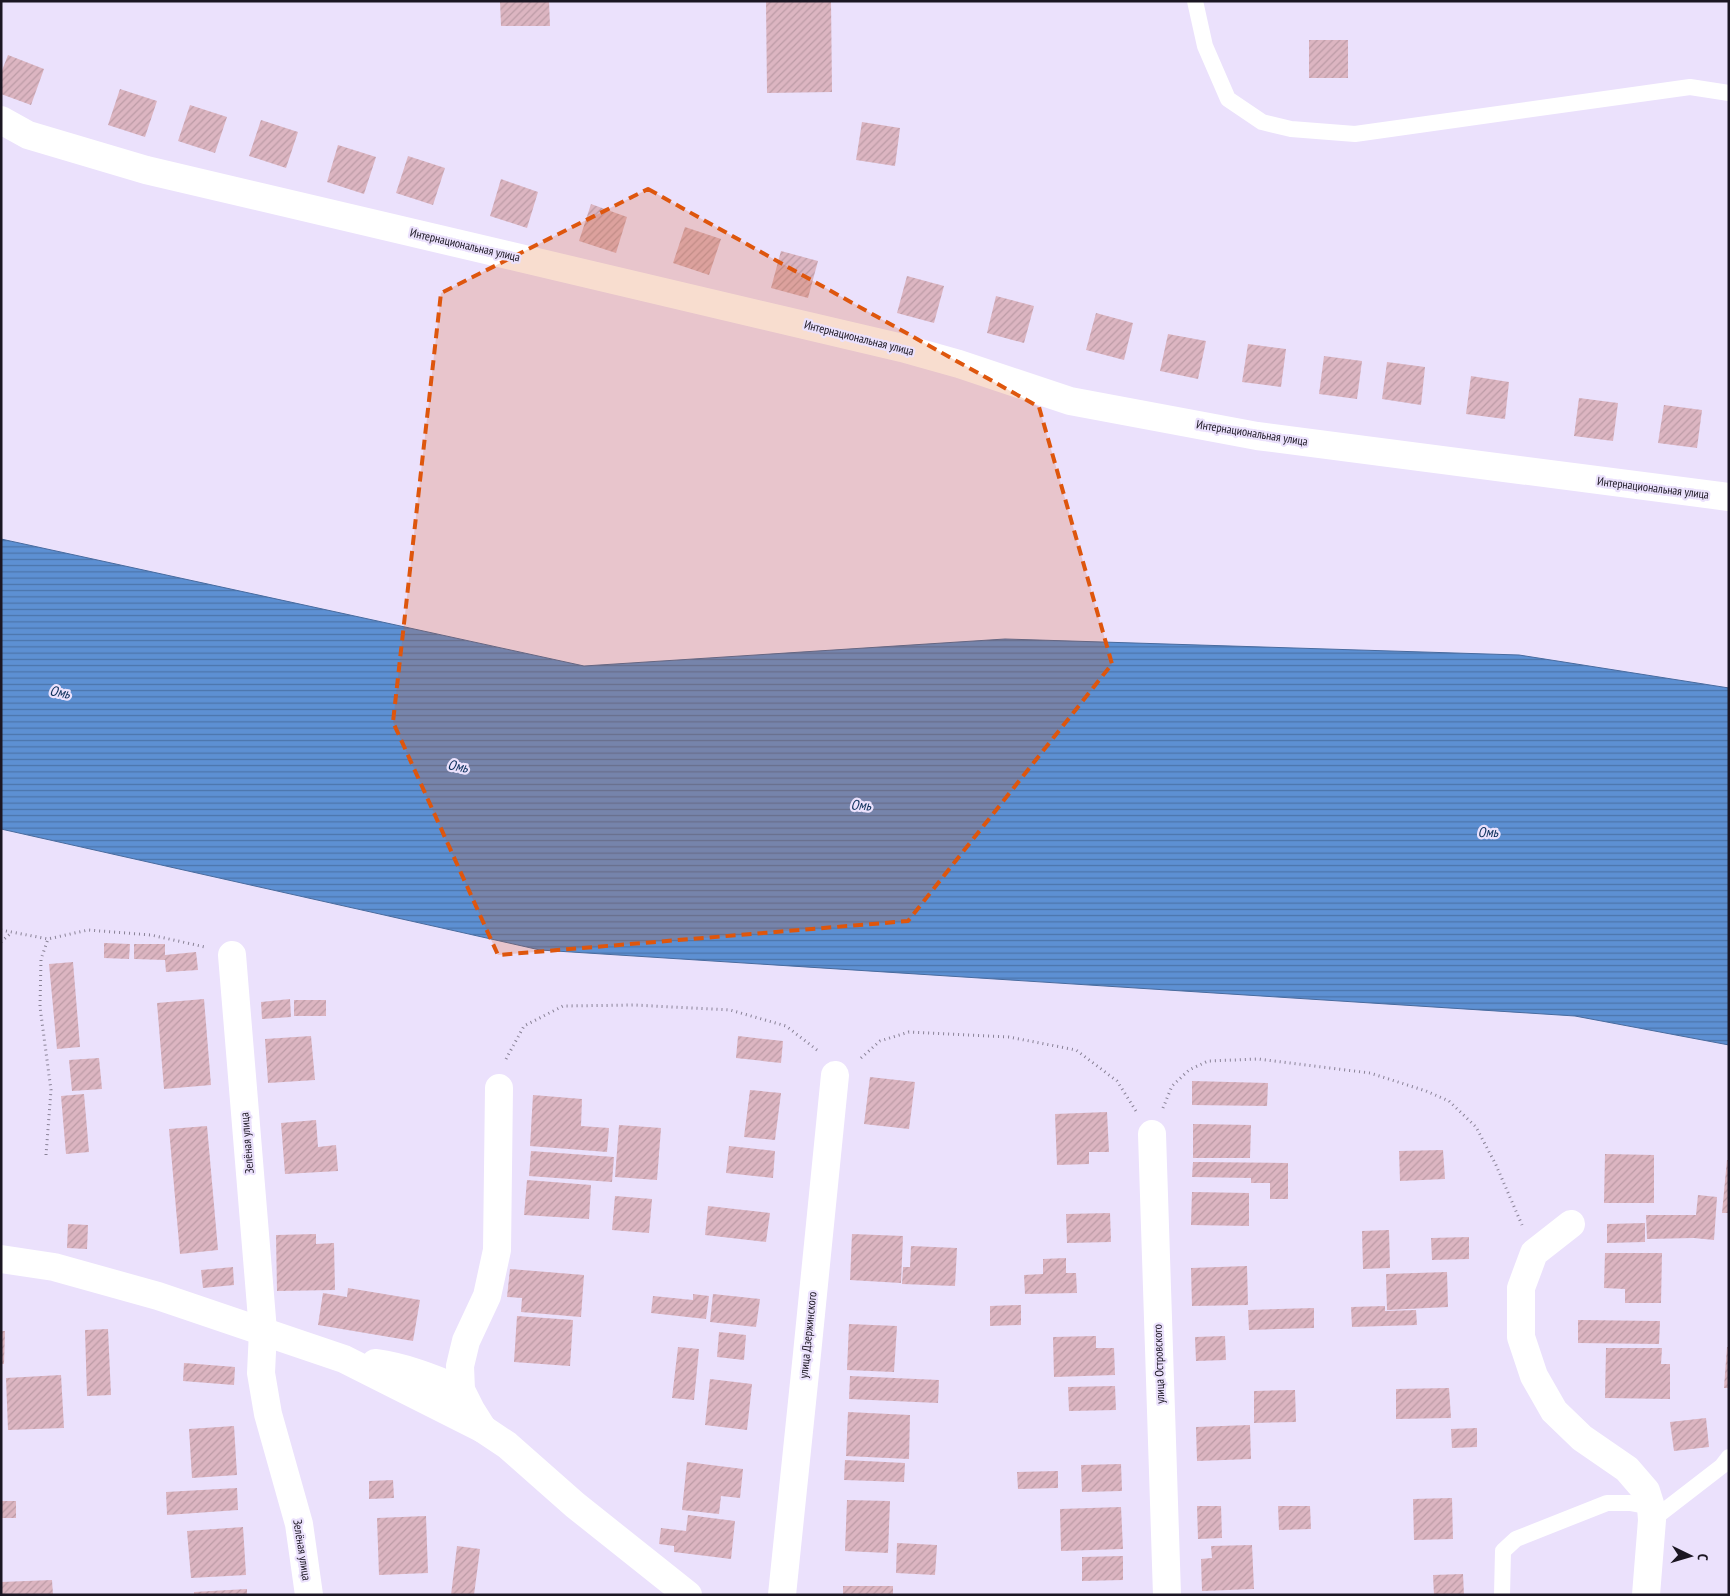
<svg xmlns="http://www.w3.org/2000/svg" width="1730" height="1596" viewBox="0 0 1730 1596" font-family="'PT Sans Narrow',sans-serif">
	<style>
		.water { fill: url(#water-rules); stroke: #496b9e }
		.building { fill: url(#building-hatch) }
		.lines { fill: none; stroke-linecap: round; stroke-linejoin: round }
		.path { stroke: #898296; stroke-width: 3; stroke-dasharray: 1 4; stroke-linecap: butt }
		.service { stroke: #fff; stroke-width: 16 }
		.minor { stroke: #fff; stroke-width: 28 }
		.marked { fill: #de560d; fill-opacity: 0.2; stroke: #de560d; stroke-width: 4; stroke-dasharray: 10 6; stroke-linejoin: round }
		.labels { text-anchor: middle; stroke-width: 4.5; stroke-linejoin: round; paint-order: stroke }
		.street-label { font-size: 12px; fill: #1b1622; stroke: #ebe1fc }
		.water-label { font-size: 14px; font-style: italic; fill: #0c305b; stroke: #ebe1fc }
	</style>
	<defs>
		<pattern id="water-rules" width="6" height="5" patternUnits="userSpaceOnUse" patternTransform="scale(1.25)"><rect width="6" height="5" fill="#5d90d3"/><path d="M0 2.5h6" fill="none" stroke="#4c75ab"/></pattern>
		<pattern id="building-hatch" width="6" height="6" patternUnits="userSpaceOnUse" patternTransform="scale(1.25)"><rect width="6" height="6" fill="#dcb5c1"/><path d="M-1 1l2-2M0 6l6-6M5 7l2-2" fill="none" stroke="#bc9ba6"/></pattern>
	</defs>
	<rect width="100%" height="100%" fill="#ebe1fc"/>
	<path class="water" d="M1 539 584 666 1005 639 1519 655 1729 688V1045L1575 1016 540 950 1 829Z"/>
	<g class="building">
		<path d="M500 1H549L550 26H501Z"/>
		<path d="M766 1H831L832 92 767 93Z"/>
		<rect x="1309" y="40" width="39" height="38"/>
		<path d="M8 55 44 69 31 105 1 94V73Z"/>
		<path d="M120 89 157 101 145 137 108 125Z"/>
		<path d="M190 105 227 117 215 153 178 141Z"/>
		<path d="M261 120 298 132 286 168 249 156Z"/>
		<path d="M862 122 900 128 895 166 856 160Z"/>
		<path d="M338 145 376 157 364 194 327 182Z"/>
		<path d="M408 156 445 168 433 205 396 193Z"/>
		<path d="M501 179 538 192 527 228 490 216Z"/>
		<path d="M591 204 627 217 616 253 579 241Z"/>
		<path d="M685 227 721 239 709 275 673 263Z"/>
		<path d="M781 251 818 261 808 298 771 288Z"/>
		<path d="M907 276 944 286 934 323 897 313Z"/>
		<path d="M996 296 1034 306 1024 343 987 333Z"/>
		<path d="M1096 313 1133 323 1124 360 1086 350Z"/>
		<path d="M1168 334 1206 341 1198 379 1160 371Z"/>
		<path d="M1248 344 1286 349 1281 387 1242 382Z"/>
		<path d="M1324 356 1362 361 1357 399 1319 394Z"/>
		<path d="M1387 362 1425 367 1421 405 1382 399Z"/>
		<path d="M1471 376 1509 382 1505 419 1466 414Z"/>
		<path d="M1579 398 1618 403 1613 441 1574 436Z"/>
		<path d="M1664 405 1702 410 1697 448 1658 443Z"/>
		<path d="M104 943 130 944 129 959 104 958Z"/>
		<path d="M134 944H165V955L196 952 198 970 166 972 165 960 134 959Z"/>
		<path d="M73 962 80 1047 57 1049 49 964Z"/>
		<path d="M204 999 211 1085 164 1089 157 1003Z"/>
		<path d="M290 999 291 1017 262 1019 261 1002Z"/>
		<rect x="294" y="1000" width="32" height="16"/>
		<path d="M311 1036 315 1080 268 1083 265 1039Z"/>
		<path d="M738 1036 783 1041 781 1063 736 1058Z"/>
		<path d="M99 1058 102 1089 72 1091 69 1060Z"/>
		<path d="M870 1077 915 1082 909 1129 864 1124Z"/>
		<path d="M1192 1081 1268 1083 1267 1106 1192 1105Z"/>
		<path d="M750 1090 781 1093 775 1140 744 1137Z"/>
		<path d="M84 1094 89 1152 66 1154 61 1096Z"/>
		<path d="M533 1095 582 1099 581 1126 609 1128 607 1152 530 1146Z"/>
		<path d="M1107 1112 1109 1152H1089V1164L1057 1165 1055 1114Z"/>
		<path d="M316 1120 318 1147 336 1145 338 1171 285 1174 281 1123Z"/>
		<path d="M1193 1124 1251 1125 1250 1158H1193Z"/>
		<path d="M619 1125 661 1128 657 1180 615 1177Z"/>
		<path d="M207 1126 218 1250 180 1254 169 1129Z"/>
		<path d="M729 1146 775 1151 773 1178 726 1173Z"/>
		<path d="M1443 1150 1445 1179 1400 1181 1399 1151Z"/>
		<path d="M531 1151 614 1157 612 1182 529 1176Z"/>
		<path d="M1605 1154 1654 1155V1203H1604Z"/>
		<path d="M1727 1160H1729V1213H1722Z"/>
		<path d="M1193 1162 1288 1163V1199H1270V1183H1251V1178L1192 1177Z"/>
		<path d="M527 1180 591 1185 589 1219 524 1215Z"/>
		<path d="M1192 1192 1249 1193V1226L1191 1225Z"/>
		<path d="M1698 1195 1717 1197 1714 1240 1694 1238 1647 1239 1646 1215H1696Z"/>
		<path d="M615 1196 652 1199 649 1233 612 1230Z"/>
		<path d="M708 1206 770 1213 766 1242 705 1235Z"/>
		<path d="M1110 1213 1111 1242 1067 1243 1066 1214Z"/>
		<path d="M1645 1223V1242L1607 1243V1224Z"/>
		<path d="M68 1224 88 1225 87 1249 67 1248Z"/>
		<path d="M1389 1230 1390 1268 1363 1269 1362 1231Z"/>
		<path d="M316 1234V1244L334 1243 335 1290 277 1291 276 1235Z"/>
		<path d="M852 1234 903 1236 901 1283 850 1280Z"/>
		<path d="M1469 1237V1259L1432 1260 1431 1238Z"/>
		<path d="M911 1246 957 1248 955 1286 902 1284 903 1267H910Z"/>
		<path d="M1605 1253H1662L1661 1303H1625V1289L1604 1288Z"/>
		<path d="M1066 1258V1273H1076L1077 1293 1025 1294 1024 1275 1043 1274V1259Z"/>
		<path d="M1247 1266 1248 1305 1192 1306 1191 1268Z"/>
		<path d="M233 1267 234 1285 203 1288 201 1270Z"/>
		<path d="M510 1269 584 1275 581 1317 521 1312 522 1298 507 1297Z"/>
		<path d="M1447 1272 1448 1307 1387 1310 1386 1274Z"/>
		<path d="M348 1288 420 1300 413 1341 318 1325 323 1293 347 1297Z"/>
		<path d="M693 1294 709 1296 706 1319 651 1313 653 1296 693 1300Z"/>
		<path d="M713 1294 760 1299 756 1327 710 1322Z"/>
		<path d="M1021 1305V1325L990 1326V1306Z"/>
		<path d="M1385 1306V1311L1416 1310 1417 1325 1352 1327 1351 1307Z"/>
		<path d="M1314 1308V1328L1249 1330 1248 1310Z"/>
		<path d="M517 1316 573 1320 570 1366 514 1362Z"/>
		<path d="M1578 1320 1660 1321 1659 1344 1578 1343Z"/>
		<path d="M849 1324 897 1326 894 1372 847 1370Z"/>
		<path d="M108 1329 111 1395 87 1396 85 1330Z"/>
		<path d="M1 1331H5L4 1364H1Z"/>
		<path d="M719 1332 746 1335 744 1360 717 1357Z"/>
		<path d="M1096 1336V1348H1114L1115 1375 1054 1377 1053 1337Z"/>
		<path d="M1225 1336 1226 1360 1196 1361 1195 1337Z"/>
		<path d="M678 1347 699 1349 694 1400 672 1398Z"/>
		<path d="M1727 1347H1729V1388H1724Z"/>
		<path d="M1606 1348H1662L1661 1364H1670V1399L1605 1398Z"/>
		<path d="M184 1363 235 1367 234 1385 183 1381Z"/>
		<path d="M61 1375 64 1428 8 1430 6 1378Z"/>
		<path d="M850 1376 939 1380 938 1403 849 1399Z"/>
		<path d="M710 1379 752 1384 747 1430 705 1425Z"/>
		<path d="M1115 1386 1116 1410 1069 1411 1068 1387Z"/>
		<path d="M1449 1388 1451 1418 1396 1419V1389Z"/>
		<path d="M1295 1390 1296 1422 1254 1423V1391Z"/>
		<path d="M848 1412 910 1415 909 1459 846 1456Z"/>
		<path d="M1706 1418 1709 1447 1674 1451 1670 1422Z"/>
		<path d="M1250 1425 1251 1459 1197 1461 1196 1427Z"/>
		<path d="M234 1426 237 1475 192 1478 189 1429Z"/>
		<path d="M1477 1428V1447L1452 1448 1451 1429Z"/>
		<path d="M845 1460 905 1463 904 1482 844 1480Z"/>
		<path d="M687 1462 743 1469 740 1498 721 1496 719 1514 682 1510Z"/>
		<path d="M1121 1464 1122 1491 1082 1492 1081 1465Z"/>
		<path d="M1058 1471V1488L1018 1489 1017 1472Z"/>
		<path d="M393 1480 394 1498 369 1499V1481Z"/>
		<path d="M237 1488 238 1510 167 1515 166 1492Z"/>
		<path d="M1452 1498 1453 1539 1414 1540 1413 1499Z"/>
		<path d="M847 1500 890 1501 888 1553 845 1551Z"/>
		<rect x="1" y="1501" width="15" height="17"/>
		<path d="M1197 1506H1221L1222 1538 1198 1539Z"/>
		<path d="M1278 1506H1310L1311 1529 1279 1530Z"/>
		<path d="M1121 1507 1123 1549 1061 1551 1060 1509Z"/>
		<path d="M688 1515 735 1521 731 1559 674 1552V1546L659 1544 661 1528 686 1531Z"/>
		<path d="M426 1516 428 1573 379 1575 377 1518Z"/>
		<path d="M243 1527 246 1575 191 1578 187 1531Z"/>
		<path d="M897 1543 937 1545 935 1575 896 1573Z"/>
		<path d="M1252 1545 1254 1589 1202 1591 1201 1559 1212 1558 1211 1546Z"/>
		<path d="M457 1546 480 1549 474 1595H451Z"/>
		<path d="M1123 1556V1580L1082 1581V1557Z"/>
		<path d="M1463 1574 1464 1595H1434L1433 1575Z"/>
		<path d="M52 1580 53 1595H1V1582Z"/>
		<rect x="843" y="1586" width="50" height="9"/>
		<path d="M247 1589V1595H194V1592Z"/>
	</g>
	<g class="lines">
		<g class="path">
			<path d="M1 930 48 939 88 930 151 935 205 947"/>
			<path d="M1 942 12 932"/>
			<path d="M861 1058 880 1041 909 1032 1009 1037 1076 1050 1117 1081 1136 1111"/>
			<path d="M506 1059 524 1026 563 1006 635 1005 730 1010 786 1026 817 1050"/>
			<path d="M1163 1108 1172 1086 1189 1070 1208 1061 1258 1059 1370 1073 1426 1091 1449 1101 1476 1127 1496 1165 1522 1225"/>
			<path d="M46 1155 51 1090 40 1007 41 959 48 939"/>
		</g>
		<g class="service">
			<path d="M1195 1 1205 46 1228 99 1262 122 1291 129 1355 134 1690 87 1729 93"/>
			<path d="M1652 1520 1722 1466 1729 1457"/>
			<path d="M1502 1595 1503 1551 1516 1539 1607 1503H1630L1651 1507"/>
		</g>
		<g class="minor">
			<path d="M1 120 28 135 146 170 902 348 959 364 1070 401 1257 436 1729 497"/>
			<path d="M232 955 263 1331 261 1373 268 1414 299 1524 309 1595"/>
			<path d="M1152 1134 1167 1595"/>
			<path d="M1571 1224 1534 1253 1521 1288V1337L1534 1376 1554 1411 1582 1438 1627 1469 1646 1491 1651 1507 1652 1520 1646 1595"/>
			<path d="M1 1259 54 1267 158 1296 344 1359 483 1429 507 1445 575 1505 688 1595"/>
			<path d="M375 1363C405 1367 433 1378 461 1390"/>
			<path d="M483 1429 471 1410 461 1390 460 1366 466 1341 487 1296 497 1250 499 1088"/>
			<path d="M782 1595C801 1422 817 1248 835 1075"/>
		</g>
	</g>
	<path class="marked" d="M648 189 1039 407 1112 664 908 921 498 955 393 722 441 293Z"/>
	<g class="labels">
		<g class="street-label">
			<text transform="translate(465 245) rotate(13)" y="4">Интернациональная улица</text>
			<text transform="translate(859 338) rotate(14)" y="4">Интернациональная улица</text>
			<text transform="translate(1252 433) rotate(9)" y="4">Интернациональная улица</text>
			<text transform="translate(1653 488) rotate(7)" y="4">Интернациональная улица</text>
			<text transform="translate(247 1143) rotate(-95)" y="4">Зелёная улица</text>
			<text transform="translate(808 1335) rotate(-84)" y="4">улица Дзержинского</text>
			<text transform="translate(1159 1364) rotate(-92)" y="4">улица Островского</text>
			<text transform="translate(302 1550) rotate(81)" y="4">Зелёная улица</text>
		</g>
		<g class="water-label">
			<text transform="translate(60 692) rotate(11)" y="5">Омь</text>
			<text transform="translate(458 766) rotate(11)" y="5">Омь</text>
			<text transform="translate(861 805) rotate(3)" y="5">Омь</text>
			<text x="1488" y="837">Омь</text>
		</g>
	</g>
	<rect width="1730" height="1596" fill="none" stroke="#1b1622" stroke-width="5"/>
	<g transform="translate(1690 1556) rotate(95)" stroke="#ebe1fc" stroke-width="4" paint-order="stroke">
	<path d="M0-4L9 19L0 12L-9 19Z" fill="#1b1622"/>
	<text y="-8" font-size="14" font-weight="bold" text-anchor="middle" fill="#1b1622">С</text>
	</g>
</svg>
